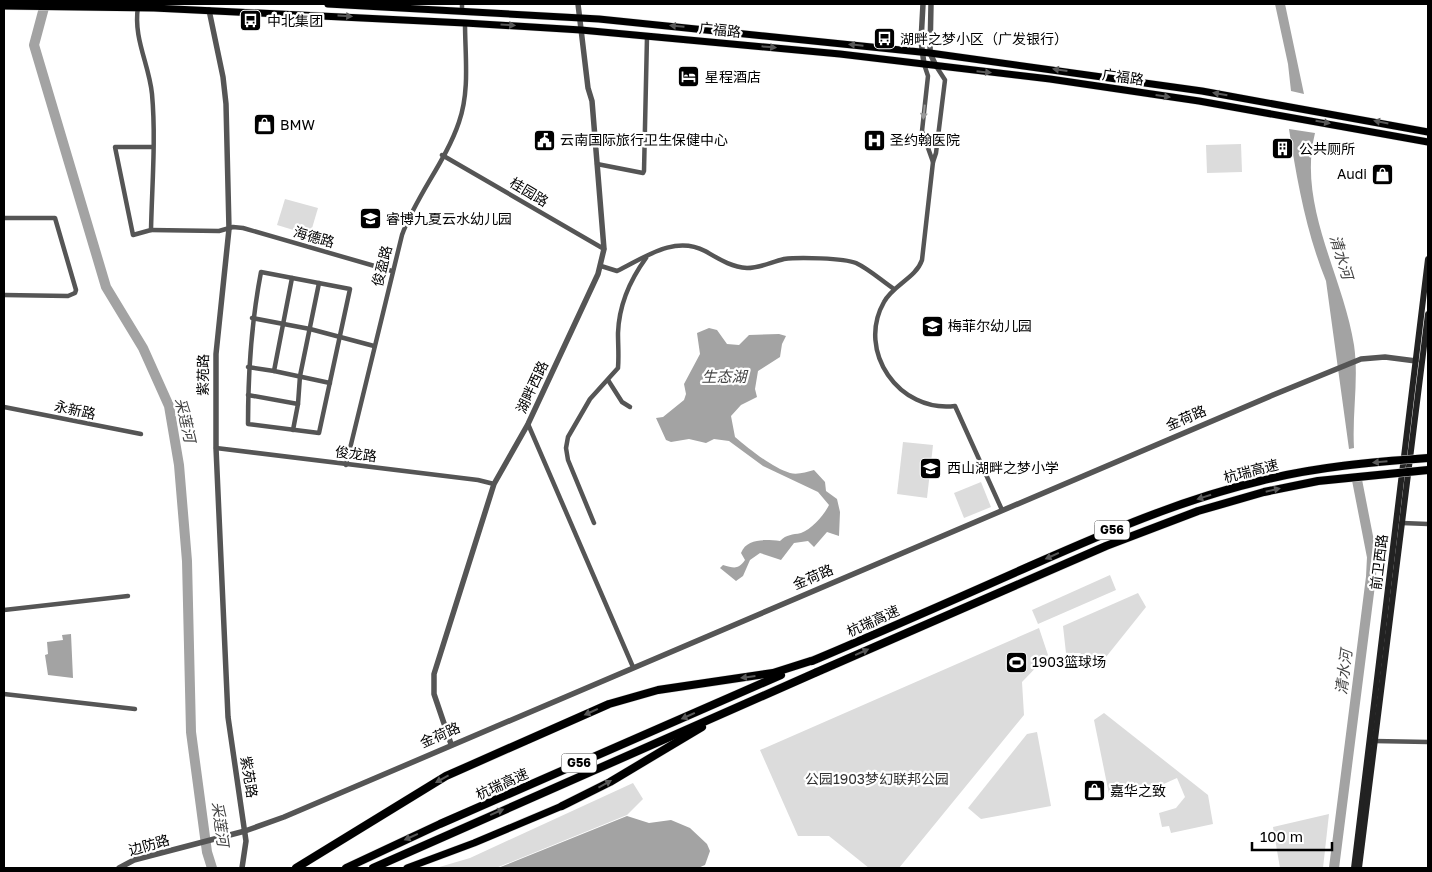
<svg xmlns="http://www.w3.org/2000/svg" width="1432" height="872" viewBox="0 0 1432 872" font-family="'Golos Text','Noto Sans SC',sans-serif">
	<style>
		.green { fill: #dcdcdc }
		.water { fill: #a3a3a3 }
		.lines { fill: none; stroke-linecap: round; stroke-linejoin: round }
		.river { stroke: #a3a3a3; stroke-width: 10 }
		.primary-casing { stroke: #dbdbdb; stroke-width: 8 }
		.motorway-casing { stroke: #dbdbdb; stroke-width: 9 }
		.minor { stroke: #555; stroke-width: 4.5 }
		.tertiary { stroke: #555; stroke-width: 5.5 }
		.secondary { stroke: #222; stroke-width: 6 }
		.primary { stroke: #000; stroke-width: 7 }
		.motorway { stroke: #000; stroke-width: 8 }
		.motorway-bridge-casing { stroke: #dbdbdb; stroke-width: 9; stroke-linecap: butt }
		.motorway-bridge { stroke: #000; stroke-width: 8 }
		.oneway { fill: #595959 }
		.oneway2 { fill: #999 }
		.labels { text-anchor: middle; stroke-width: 4.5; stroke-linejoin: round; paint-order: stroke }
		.shield { fill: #fff; stroke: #4c4c4c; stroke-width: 1 }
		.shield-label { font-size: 12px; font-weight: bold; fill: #000 }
		.poi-label { font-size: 14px; fill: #000; stroke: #fff; text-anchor: start }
		.street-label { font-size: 14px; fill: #000; stroke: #fff }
		.park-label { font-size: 14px; fill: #333; stroke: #fff }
		.water-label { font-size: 15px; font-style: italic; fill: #444; stroke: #fff }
	</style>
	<rect width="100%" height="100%" fill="#fff"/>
	<g class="green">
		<path d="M1241 144 1242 172 1207 173 1206 145Z"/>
		<path d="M285 199 318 208 310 235 277 225Z"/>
		<path d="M903 442 933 445 927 498 897 494Z"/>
		<path d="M981 482 991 507 964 518 954 493Z"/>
		<path d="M1110 575 1116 590 1038 624 1032 610Z"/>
		<path d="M1138 593 1146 607 1106 657 1090 661 1080 653H1066L1063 626Z"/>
		<path d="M1039 628 1048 655 1022 682 1024 715 899 868H869L829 836H798L760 750Z"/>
		<path d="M1104 713 1208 795 1213 824 1171 833 1169 826 1162 827 1159 813 1176 808 1185 797 1177 778 1157 787 1109 794 1094 720Z"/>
		<path d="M1037 732 1051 806 981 819 968 808 1027 734Z"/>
		<path d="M633 783 643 799 627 815 496 868H436L470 858Z"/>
		<path d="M1329 814 1323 868H1280L1273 827Z"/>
	</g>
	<g class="water">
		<path d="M1275 4H1285L1304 94 1291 91 1288 64Z"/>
		<path d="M1289 129 1315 133C1297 205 1343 275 1354 345 1359 379 1352 413 1354 448L1349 449 1326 281C1306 232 1297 180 1289 129Z"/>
		<path d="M709 328 717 330 727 344 739 345 749 335 779 334 786 336 782 344 780 357 758 371 755 389 757 397 741 405 731 416 735 437C749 449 773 468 790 473 798 475 806 472 814 470L825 482 826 491 837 499 840 512 839 536 827 532 814 547 808 541 794 543 781 560 760 553 750 560 743 576 736 581 720 568 723 565C734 568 738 570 745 560L741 553C747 537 767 540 780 541 787 534 792 535 801 533 812 529 824 515 829 505L818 492 763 466 729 441 714 439 706 443 689 439 671 442 666 440 656 418 663 417 684 400 686 394 684 384 700 354 697 333Z"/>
		<path d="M71 634 73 678 48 675 45 655 48 654 47 642 63 640 62 635Z"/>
		<path d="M627 816 649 823 671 820 690 828 707 844 710 851 705 865 698 868H498Z"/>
	</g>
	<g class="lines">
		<g class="river">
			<path d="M45 4 34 45 106 287 143 348 169 406 179 465 187 561 191 732 207 852 212 868"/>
			<path d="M1334 868 1371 577 1372 557 1357 480"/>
		</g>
		<defs>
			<g id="primary">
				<path d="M328 4 599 19 930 53 1202 91 1428 132"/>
				<path d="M4 6 154 8 465 23 581 30 840 54 1050 79 1199 101 1428 142"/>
				<path d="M407 868 474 843 562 806"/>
			</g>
			<g id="motorway">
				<path d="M562 806 610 782 702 727"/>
				<path d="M296 868 446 776 609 704 658 690 773 673 817 659"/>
				<path d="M346 868 440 824 781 675"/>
				<path d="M373 868 817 672"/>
			</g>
		</defs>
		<use href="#primary" class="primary-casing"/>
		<use href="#motorway" class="motorway-casing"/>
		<g class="minor">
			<path d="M138 7C133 38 149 64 152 94 156 138 152 185 151 230L133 235 115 147H152"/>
			<path d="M462 10V4"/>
			<path d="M924 64 928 76 922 131 933 162"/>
			<path d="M936 66 945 80 936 153 933 162 922 260C916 278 893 285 884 302 856 351 899 413 955 406L1002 510"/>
			<path d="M442 155 604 249"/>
			<path d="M597 164 643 173 644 171 647 37"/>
			<path d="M4 218H55L76 290 75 293 68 296 4 295"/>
			<path d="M151 230 219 231 233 227 243 228 392 271"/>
			<path d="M601 266 617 271C644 258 674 235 705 251 719 259 731 267 747 268 761 268 771 262 784 259 798 257 844 258 856 263 869 269 882 281 894 289"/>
			<path d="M261 272 350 289 319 433 248 424C248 371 251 324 261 272Z"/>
			<path d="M252 318 310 329 374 346"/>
			<path d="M248 367 274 371 292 278"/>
			<path d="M274 371 330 383"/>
			<path d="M608 380 622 402 630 407"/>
			<path d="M248 395 298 404 300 376 319 283"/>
			<path d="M4 407 141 434"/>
			<path d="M528 424 633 667"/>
			<path d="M293 430 298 404"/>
			<path d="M216 448 478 480 494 484"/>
			<path d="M346 465 402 235C416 196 446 161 459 122 470 91 465 55 465 23"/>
			<path d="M594 523 568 460 566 448 568 437 590 399 618 368C619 356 618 345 618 333 619 305 630 280 646 258"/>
			<path d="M1402 523 1428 524"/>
			<path d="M4 610 128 596"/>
			<path d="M4 694 135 709"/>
			<path d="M1374 741 1428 742"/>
		</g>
		<g class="tertiary">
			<path d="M923 4 921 41 924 64"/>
			<path d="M931 4 930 53 936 66"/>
			<path d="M209 10 223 77 226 104 229 229 216 354V448L228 717 246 841 242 868"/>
			<path d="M451 744 434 694V674L494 484 528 424 598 274 604 249 592 101 588 88 578 4"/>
			<path d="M119 868 134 860 245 831 284 817 1273 395 1361 359 1385 357 1416 361"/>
		</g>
		<g class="secondary">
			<path d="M1354 868 1428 259"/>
			<path d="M1359 868 1428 314"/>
		</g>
		<use href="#primary" class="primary"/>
		<use href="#motorway" class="motorway"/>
		<defs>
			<g id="motorway-bridge">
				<path d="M812 661C885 630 958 598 1030 566 1105 533 1180 500 1260 481 1315 467 1372 462 1428 458"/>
				<path d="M817 672 1106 546 1198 511 1264 492 1318 481 1428 470"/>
			</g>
		</defs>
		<use href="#motorway-bridge" class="motorway-bridge-casing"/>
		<use href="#motorway-bridge" class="motorway-bridge"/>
	</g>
	<defs><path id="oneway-solid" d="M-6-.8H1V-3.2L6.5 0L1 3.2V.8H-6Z" transform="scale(1.25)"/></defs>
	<g class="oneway">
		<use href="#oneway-solid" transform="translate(345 16) rotate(3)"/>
		<use href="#oneway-solid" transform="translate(508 25) rotate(3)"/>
		<use href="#oneway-solid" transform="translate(677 26) rotate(-175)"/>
		<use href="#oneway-solid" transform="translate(856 45) rotate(-174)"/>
		<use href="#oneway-solid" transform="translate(769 47) rotate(5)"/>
		<use href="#oneway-solid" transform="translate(1060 70) rotate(-172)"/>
		<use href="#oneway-solid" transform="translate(984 72) rotate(6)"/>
		<use href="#oneway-solid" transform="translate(1220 94) rotate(-170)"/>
		<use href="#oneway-solid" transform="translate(1163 96) rotate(8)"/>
		<use href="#oneway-solid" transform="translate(1323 122) rotate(10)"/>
		<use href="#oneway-solid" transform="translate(1381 122) rotate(-169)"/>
		<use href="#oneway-solid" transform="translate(1380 462) rotate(175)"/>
		<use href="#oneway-solid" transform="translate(1273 490) rotate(-13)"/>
		<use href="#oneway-solid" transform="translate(1204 497) rotate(162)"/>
		<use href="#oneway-solid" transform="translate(1052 556) rotate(156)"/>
		<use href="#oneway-solid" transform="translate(862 652) rotate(-24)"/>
		<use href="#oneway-solid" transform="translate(748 677) rotate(173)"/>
		<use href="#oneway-solid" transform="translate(591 712) rotate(156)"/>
		<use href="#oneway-solid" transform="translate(688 716) rotate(156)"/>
		<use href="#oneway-solid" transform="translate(442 779) rotate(151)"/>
		<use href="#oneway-solid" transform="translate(605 784) rotate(-29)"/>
		<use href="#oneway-solid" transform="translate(497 812) rotate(-24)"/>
		<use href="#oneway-solid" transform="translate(411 837) rotate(156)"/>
	</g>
	<use class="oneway2" href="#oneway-solid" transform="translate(924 112) rotate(96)"/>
	<defs>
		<symbol id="bus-square" viewBox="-11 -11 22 22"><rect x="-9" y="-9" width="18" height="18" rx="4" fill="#000" stroke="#fff"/><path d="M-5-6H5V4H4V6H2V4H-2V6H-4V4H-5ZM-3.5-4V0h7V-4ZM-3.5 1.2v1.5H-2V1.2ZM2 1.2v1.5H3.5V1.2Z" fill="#fff"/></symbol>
		<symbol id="hotel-square" viewBox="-11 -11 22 22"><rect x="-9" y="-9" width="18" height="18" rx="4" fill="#000" stroke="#fff"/><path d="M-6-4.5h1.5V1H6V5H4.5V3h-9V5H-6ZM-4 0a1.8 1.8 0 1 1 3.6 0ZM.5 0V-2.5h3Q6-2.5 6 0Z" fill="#fff"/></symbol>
		<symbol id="shop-square" viewBox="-11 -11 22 22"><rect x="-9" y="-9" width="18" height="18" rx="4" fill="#000" stroke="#fff"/><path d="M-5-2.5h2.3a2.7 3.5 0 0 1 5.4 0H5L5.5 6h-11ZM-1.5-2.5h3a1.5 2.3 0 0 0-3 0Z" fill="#fff"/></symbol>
		<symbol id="civic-square" viewBox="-11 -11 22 22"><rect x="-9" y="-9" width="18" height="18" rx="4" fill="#000" stroke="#fff"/><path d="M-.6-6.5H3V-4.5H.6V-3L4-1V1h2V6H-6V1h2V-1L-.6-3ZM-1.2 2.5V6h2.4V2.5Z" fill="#fff"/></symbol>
		<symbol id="hospital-square" viewBox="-11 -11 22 22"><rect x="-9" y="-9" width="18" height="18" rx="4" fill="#000" stroke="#fff"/><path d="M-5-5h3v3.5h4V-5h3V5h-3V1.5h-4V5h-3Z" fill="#fff"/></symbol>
		<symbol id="building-square" viewBox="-11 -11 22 22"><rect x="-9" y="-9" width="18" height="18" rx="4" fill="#000" stroke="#fff"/><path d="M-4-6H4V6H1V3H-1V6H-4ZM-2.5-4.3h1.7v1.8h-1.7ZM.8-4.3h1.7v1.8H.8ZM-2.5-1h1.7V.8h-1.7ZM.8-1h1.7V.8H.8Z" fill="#fff"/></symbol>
		<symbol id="school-square" viewBox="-11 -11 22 22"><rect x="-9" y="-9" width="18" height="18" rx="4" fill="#000" stroke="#fff"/><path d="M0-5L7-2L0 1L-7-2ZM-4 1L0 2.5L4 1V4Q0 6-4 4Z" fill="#fff"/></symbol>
		<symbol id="stadium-square" viewBox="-11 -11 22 22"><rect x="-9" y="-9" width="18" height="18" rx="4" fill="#000" stroke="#fff"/><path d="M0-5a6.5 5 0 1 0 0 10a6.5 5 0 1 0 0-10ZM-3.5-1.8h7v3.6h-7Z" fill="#fff"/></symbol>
	</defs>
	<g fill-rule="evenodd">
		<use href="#bus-square" x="238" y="8" width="25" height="25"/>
		<use href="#bus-square" x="872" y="26" width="25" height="25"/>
		<use href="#hotel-square" x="676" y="64" width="25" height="25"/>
		<use href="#shop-square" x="252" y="112" width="25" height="25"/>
		<use href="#civic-square" x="532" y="128" width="25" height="25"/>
		<use href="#hospital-square" x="862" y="128" width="25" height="25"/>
		<use href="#building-square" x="1270" y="136" width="25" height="25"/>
		<use href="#shop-square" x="1370" y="162" width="25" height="25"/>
		<use href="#school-square" x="358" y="206" width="25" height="25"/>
		<use href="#school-square" x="920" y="314" width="25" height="25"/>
		<use href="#school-square" x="918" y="456" width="25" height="25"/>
		<use href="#stadium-square" x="1004" y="650" width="25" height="25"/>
		<use href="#shop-square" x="1082" y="778" width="25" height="25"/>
	</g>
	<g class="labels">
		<g class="shield">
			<rect x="1094.5" y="520.5" width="35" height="19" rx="4"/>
			<rect x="561.5" y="753.5" width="35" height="19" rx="4"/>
		</g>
		<g class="shield-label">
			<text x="1112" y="534">G56</text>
			<text x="579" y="767">G56</text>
		</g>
		<g class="poi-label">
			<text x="267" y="26">中北集团</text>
			<text x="900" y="44">湖畔之梦小区（广发银行）</text>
			<text x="705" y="82">星程酒店</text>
			<text x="280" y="130">BMW</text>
			<text x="560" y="145">云南国际旅行卫生保健中心</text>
			<text x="890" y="145">圣约翰医院</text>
			<text x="1299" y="154">公共厕所</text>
			<text x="1367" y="179" text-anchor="end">Audi</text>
			<text x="386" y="224">睿博九夏云水幼儿园</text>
			<text x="948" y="331">梅菲尔幼儿园</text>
			<text x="947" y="473">西山湖畔之梦小学</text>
			<text x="1032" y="667">1903篮球场</text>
			<text x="1110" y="796">嘉华之致</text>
		</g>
		<g class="street-label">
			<text transform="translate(720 30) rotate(6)" y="5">广福路</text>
			<text transform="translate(1123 77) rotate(8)" y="5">广福路</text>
			<text transform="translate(529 192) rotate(31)" y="5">桂园路</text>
			<text transform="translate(314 237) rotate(16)" y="5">海德路</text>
			<text transform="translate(382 266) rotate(-76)" y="5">俊盈路</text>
			<text transform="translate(203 375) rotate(-89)" y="5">紫苑路</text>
			<text transform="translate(532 387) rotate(-65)" y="5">湖畔西路</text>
			<text transform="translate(75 410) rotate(12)" y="5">永新路</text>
			<text transform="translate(1186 418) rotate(-23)" y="5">金荷路</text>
			<text transform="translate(356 454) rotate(7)" y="5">俊龙路</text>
			<text transform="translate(1251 471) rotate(-14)" y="5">杭瑞高速</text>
			<text transform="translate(1379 562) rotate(-83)" y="5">前卫西路</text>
			<text transform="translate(813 577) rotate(-23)" y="5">金荷路</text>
			<text transform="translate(873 621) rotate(-24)" y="5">杭瑞高速</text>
			<text transform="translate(440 735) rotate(-24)" y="5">金荷路</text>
			<text transform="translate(249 777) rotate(81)" y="5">紫苑路</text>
			<text transform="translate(502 784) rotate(-24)" y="5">杭瑞高速</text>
			<text transform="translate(149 845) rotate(-16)" y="5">边防路</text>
		</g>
		<g class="park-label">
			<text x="877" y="784">公园1903梦幻联邦公园</text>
		</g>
		<g class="water-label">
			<text transform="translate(1341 257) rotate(73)" y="5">清水河</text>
			<text x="724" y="382">生态湖</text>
			<text transform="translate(185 420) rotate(77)" y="5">采莲河</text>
			<text transform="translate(1344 672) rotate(-83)" y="5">清水河</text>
			<text transform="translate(220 824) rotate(82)" y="5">采莲河</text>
		</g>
	</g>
	<rect width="1432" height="872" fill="none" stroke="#000000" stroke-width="10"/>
	<path d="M1252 842v8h80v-8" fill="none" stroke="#000000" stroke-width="2.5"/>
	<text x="1260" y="842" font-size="15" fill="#000000" stroke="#ffffff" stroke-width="4" paint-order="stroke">100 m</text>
</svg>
